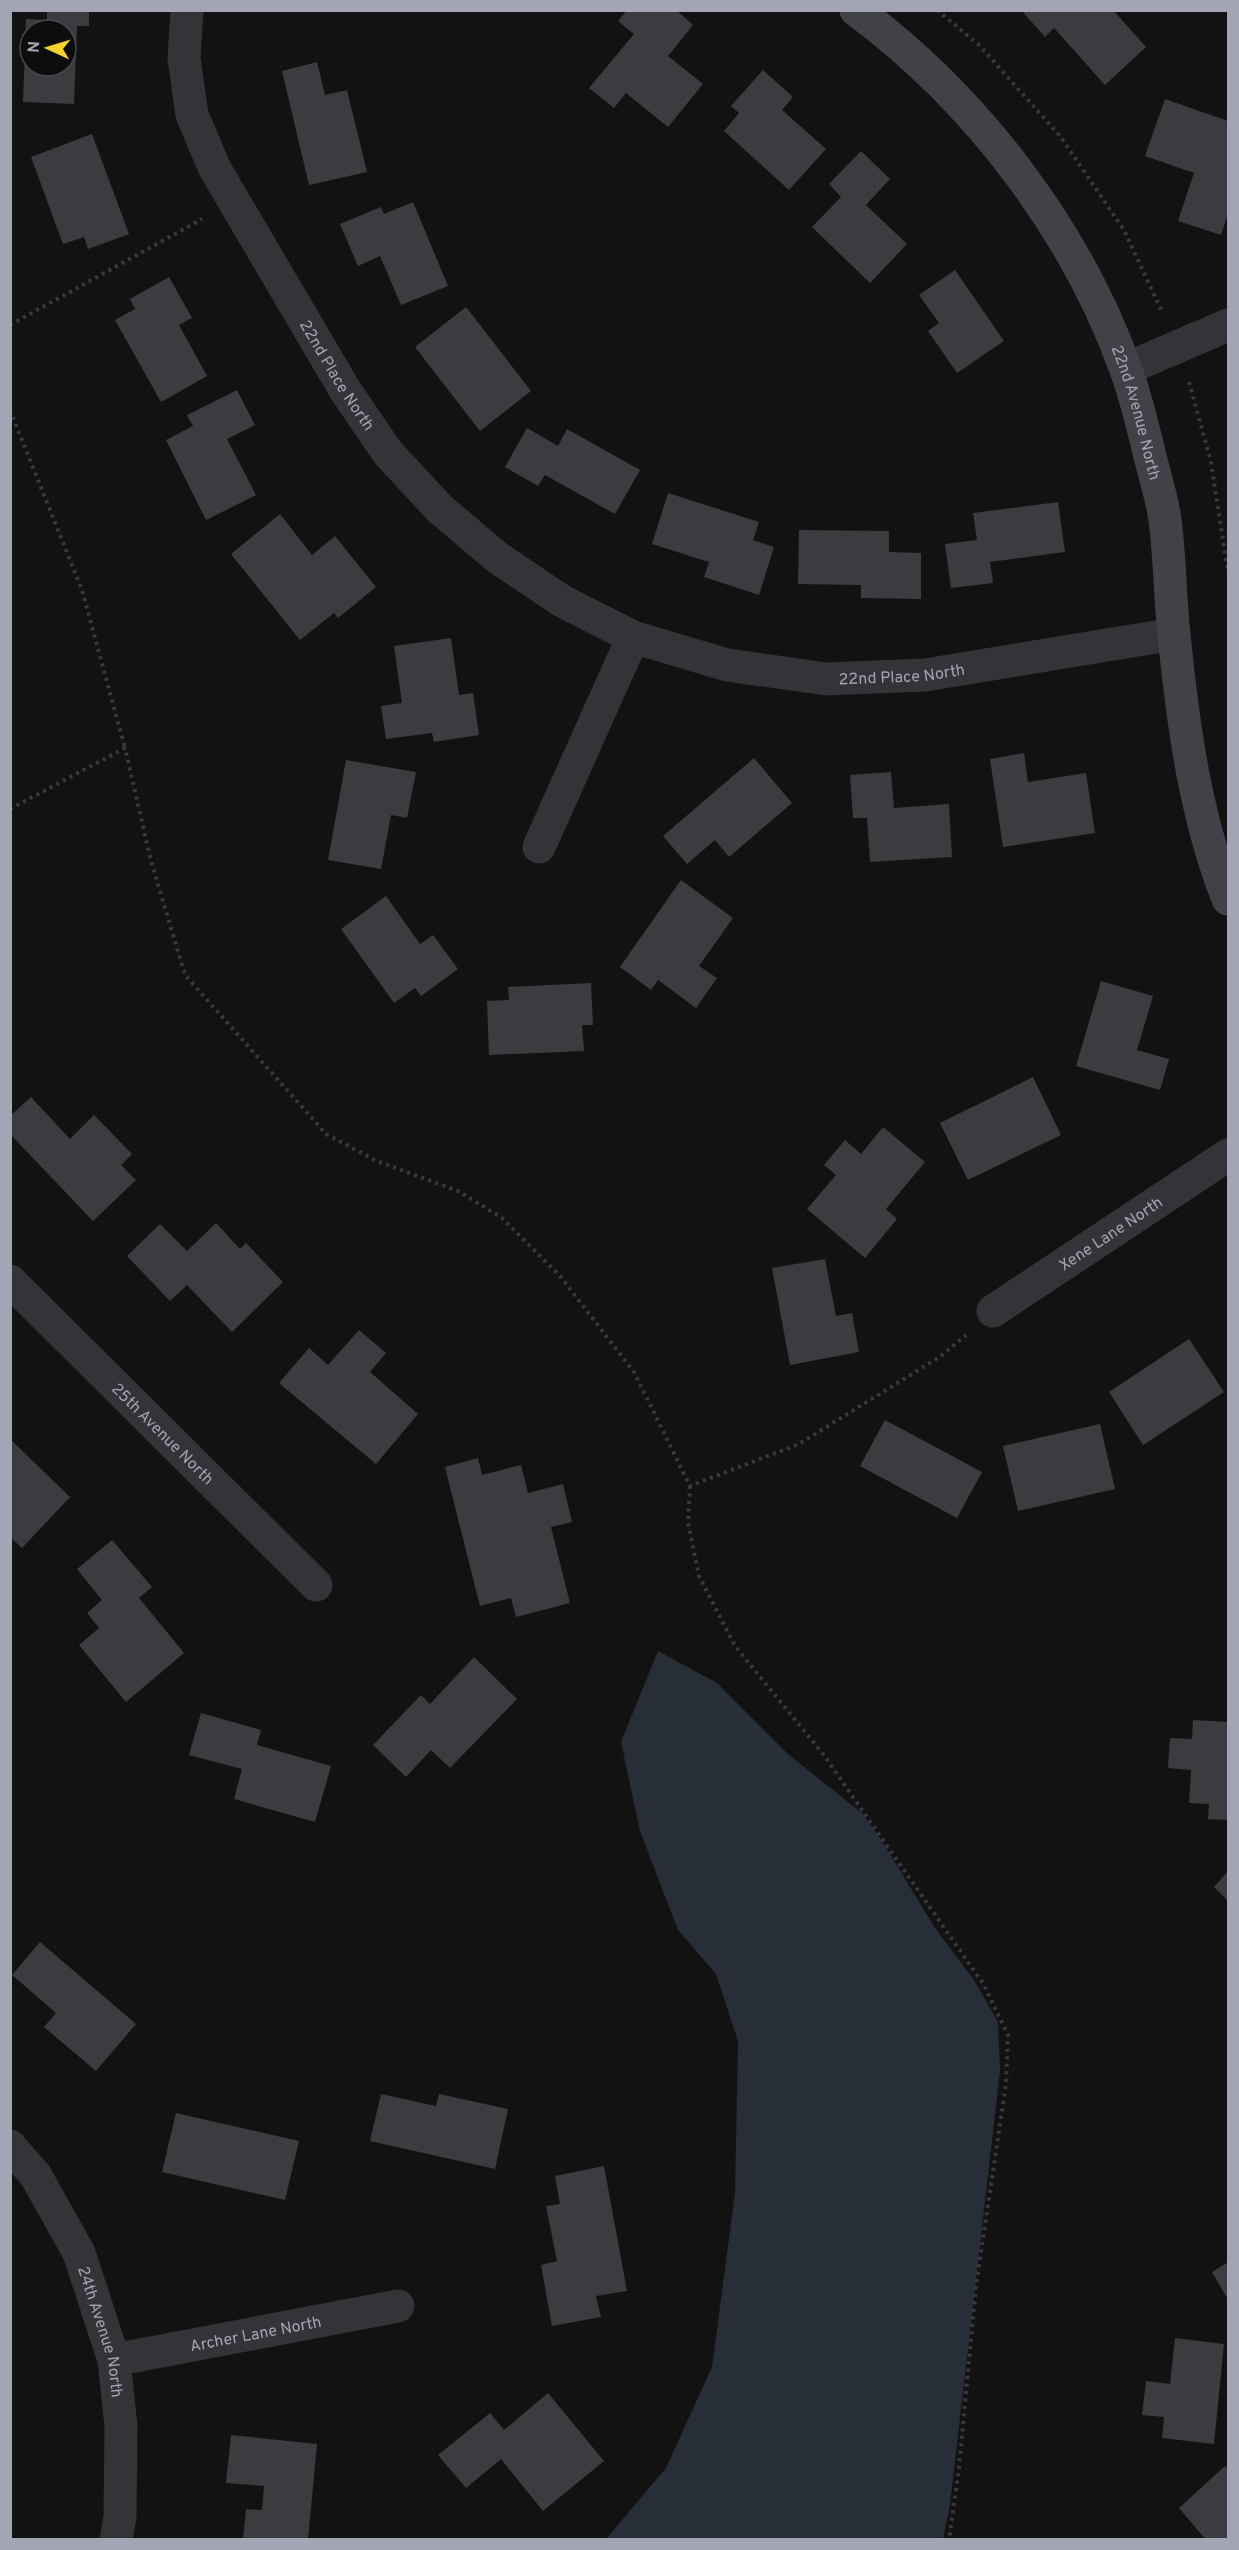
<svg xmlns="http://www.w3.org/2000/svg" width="1239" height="2550" viewBox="0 0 1239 2550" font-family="Overpass,sans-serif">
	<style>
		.water { fill: #282e37 }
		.building { fill: #3c3c40; fill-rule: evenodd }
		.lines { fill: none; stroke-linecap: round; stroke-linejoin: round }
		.path { stroke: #39393f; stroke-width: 4; stroke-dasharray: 3 4.5; stroke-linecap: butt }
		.street { stroke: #333338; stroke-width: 33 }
		.secondary { stroke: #414148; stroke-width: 33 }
		.labels { text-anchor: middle; stroke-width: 4.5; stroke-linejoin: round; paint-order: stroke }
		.street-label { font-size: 16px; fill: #a3a5b4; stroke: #0d0d0e }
	</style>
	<rect width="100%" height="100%" fill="#121213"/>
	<path class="water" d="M658 1651 717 1683 789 1755 862 1813 884 1844 935 1928 974 1980 998 2022 1000 2071 950 2505 943 2539H606L666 2468 712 2367 735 2193 738 2041 716 1974 678 1930 640 1831 621 1742Z"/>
	<g class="building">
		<path d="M47 10H89V26H77L74 104 23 102 26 19 47 20ZM30 30H66V66H30Z"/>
		<path d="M627 10H676L693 25 668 56 703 84 668 127 626 93 614 108 589 88 634 34 618 21Z"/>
		<path d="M1021 10H1113L1146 47 1105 85 1054 28 1045 37Z"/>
		<path d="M317 62 325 95 347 90 367 172 309 185 282 71Z"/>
		<path d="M763 70 793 97 782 110 826 149 789 190 724 131 739 113 731 106Z"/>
		<path d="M1165 99 1228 121V213L1221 235 1178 221 1194 173 1145 156Z"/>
		<path d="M92 134 129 234 88 249 84 237 63 244 31 157Z"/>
		<path d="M861 151 890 179 866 205 907 244 870 283 812 227 841 197 829 184Z"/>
		<path d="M413 202 448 286 401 305 380 256 358 266 340 224 381 207 384 214Z"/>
		<path d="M955 270 1004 341 957 373 928 331 939 323 919 295Z"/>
		<path d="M169 277 192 318 179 325 207 376 161 402 115 320 135 309 130 299Z"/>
		<path d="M466 307 531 391 480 431 415 347Z"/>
		<path d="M237 390 255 425 227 439 256 495 206 520 166 440 193 426 187 415Z"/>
		<path d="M527 428 558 446 567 429 640 470 615 514 545 475 538 486 505 467Z"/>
		<path d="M668 493 759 522 753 540 774 547 759 595 704 577 709 562 652 544Z"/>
		<path d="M1058 502 1065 552 990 562 993 583 951 588 945 544 977 540 973 513Z"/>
		<path d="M280 514 312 555 335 536 376 587 338 618 334 613 300 640 231 554Z"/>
		<path d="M799 530 889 531V552L921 553V599L861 598V585L798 584Z"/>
		<path d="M451 638 459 695 473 693 479 735 434 742 432 733 386 739 381 706 402 703 394 646Z"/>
		<path d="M1024 753 1028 782 1086 773 1095 833 1003 847 990 759Z"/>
		<path d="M754 758 792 803 729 857 715 840 687 864 663 836Z"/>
		<path d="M346 760 416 772 407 818 391 815 381 869 328 860Z"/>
		<path d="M891 772 894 808 949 804 952 857 870 862 867 818H853L850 775Z"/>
		<path d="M681 880 733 918 699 966 717 978 696 1008 658 980 651 990 620 967Z"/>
		<path d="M386 896 420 944 433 935 458 969 421 996 415 988 394 1003 341 929Z"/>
		<path d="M1101 981 1153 996 1137 1050 1169 1059 1160 1090 1076 1066Z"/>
		<path d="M591 983 593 1025H582L584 1051 489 1055 487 1001 509 1000 508 987Z"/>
		<path d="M1033 1077 1061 1135 968 1180 940 1123Z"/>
		<path d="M31 1097 70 1139 94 1115 132 1154 121 1165 136 1180 93 1221 10 1134V1116Z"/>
		<path d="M883 1127 925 1162 886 1209 897 1219 865 1258 807 1209 836 1175 824 1165 845 1140 861 1154Z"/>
		<path d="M216 1223 240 1249 246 1243 283 1282 232 1332 187 1285 170 1301 127 1256 160 1224 187 1251Z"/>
		<path d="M825 1259 836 1316 852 1313 859 1352 790 1365 772 1268Z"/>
		<path d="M359 1330 386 1353 370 1372 418 1414 376 1464 279 1383 309 1348 328 1365Z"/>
		<path d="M1189 1339 1224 1392 1143 1445 1109 1392Z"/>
		<path d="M885 1420 982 1472 957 1518 860 1466Z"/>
		<path d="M1100 1424 1115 1489 1018 1511 1003 1446Z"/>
		<path d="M10 1439 70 1497 22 1548 10 1537Z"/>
		<path d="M478 1458 482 1475 521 1465 528 1493 563 1484 572 1522 551 1527 570 1603 516 1617 511 1598 480 1606 445 1467Z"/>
		<path d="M112 1540 152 1587 139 1598 184 1653 126 1702 79 1645 99 1628 87 1613 102 1600 77 1569Z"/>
		<path d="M474 1657 517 1699 450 1768 431 1750 406 1777 373 1745 421 1695 430 1704Z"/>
		<path d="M201 1713 261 1730 257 1745 331 1766 315 1822 234 1799 242 1769 189 1755Z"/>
		<path d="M1193 1720 1228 1722V1820L1208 1819 1209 1804 1189 1803 1191 1770 1168 1768 1170 1738 1192 1739Z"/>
		<path d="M1228 1871V1901L1214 1887Z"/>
		<path d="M40 1942 136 2024 96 2071 44 2027 56 2013 12 1975Z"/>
		<path d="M381 2094 436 2106 439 2094 508 2109 495 2169 370 2141Z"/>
		<path d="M176 2113 299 2141 285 2200 162 2172Z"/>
		<path d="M604 2166 627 2291 596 2296 601 2317 552 2326 541 2265 557 2261 546 2206 560 2204 555 2176Z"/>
		<path d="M1228 2262V2300L1212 2272Z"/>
		<path d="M1175 2338 1224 2344 1214 2444 1162 2438 1164 2417 1142 2415 1146 2381 1170 2384Z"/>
		<path d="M548 2393 604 2461 543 2511 501 2459 466 2488 438 2455 490 2413 504 2430Z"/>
		<path d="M231 2435 317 2444 308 2540H243L246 2509 262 2510 264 2486 226 2483Z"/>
		<path d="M1225 2466 1228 2471V2540H1206L1179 2508Z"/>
	</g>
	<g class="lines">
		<g class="path">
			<path d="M937 10 979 45 1060 136 1124 230 1163 314"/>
			<path d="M10 325 202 219"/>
			<path d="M1189 382 1211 462 1228 572"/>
			<path d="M10 410 82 590 125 748"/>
			<path d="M10 809 125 748 151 861 185 975 326 1134 377 1161 458 1191 502 1218 560 1276 634 1372 690 1486 799 1444 941 1356 966 1335"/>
			<path d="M690 1486 688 1523 699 1576 735 1646 823 1754 984 1985 1008 2035 1006 2084 976 2286 959 2468 949 2540"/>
		</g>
		<g class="street">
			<path id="s1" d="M187 10 184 58 192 115 215 169 345 390 388 453 440 509 498 558 562 601 633 637 727 665 826 679 925 675 1174 634"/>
			<path d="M1126 369 1228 325"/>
			<path d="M539 847 633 637"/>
			<path id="s2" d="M10 1281 316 1585"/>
			<path id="s3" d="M993 1311 1228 1155"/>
			<path id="s4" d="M10 2146 36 2176 79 2253 114 2360 121 2426 120 2517 116 2540"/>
			<path id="s5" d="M114 2360 398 2306"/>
		</g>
		<path class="secondary" id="s6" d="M856 10C976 99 1076 230 1126 370 1136 397 1142 424 1149 452 1154 474 1162 497 1165 520 1170 558 1170 597 1174 635 1183 724 1195 815 1228 899"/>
	</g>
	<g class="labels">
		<g class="street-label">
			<text dy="6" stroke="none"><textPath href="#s1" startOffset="404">22nd Place North</textPath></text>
			<text dy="6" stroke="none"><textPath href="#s6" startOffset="500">22nd Avenue North</textPath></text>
			<text dy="6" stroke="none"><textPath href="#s1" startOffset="1080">22nd Place North</textPath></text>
			<text dy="6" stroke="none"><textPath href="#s3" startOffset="141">Xene Lane North</textPath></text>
			<text dy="6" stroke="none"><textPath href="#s2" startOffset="216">25th Avenue North</textPath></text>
			<text dy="6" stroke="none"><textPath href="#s4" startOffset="210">24th Avenue North</textPath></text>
			<text dy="6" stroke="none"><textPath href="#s5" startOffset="144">Archer Lane North</textPath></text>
		</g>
	</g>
	<rect width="1239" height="2550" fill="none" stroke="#a3a5b4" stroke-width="24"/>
	<g transform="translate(48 48) rotate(274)"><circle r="28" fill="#0d0d0e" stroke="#494a50" stroke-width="1.5"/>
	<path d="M0-4.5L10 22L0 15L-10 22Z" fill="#f2d22b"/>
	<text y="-9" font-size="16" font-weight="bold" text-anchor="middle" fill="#a3a5b4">N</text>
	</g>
</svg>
